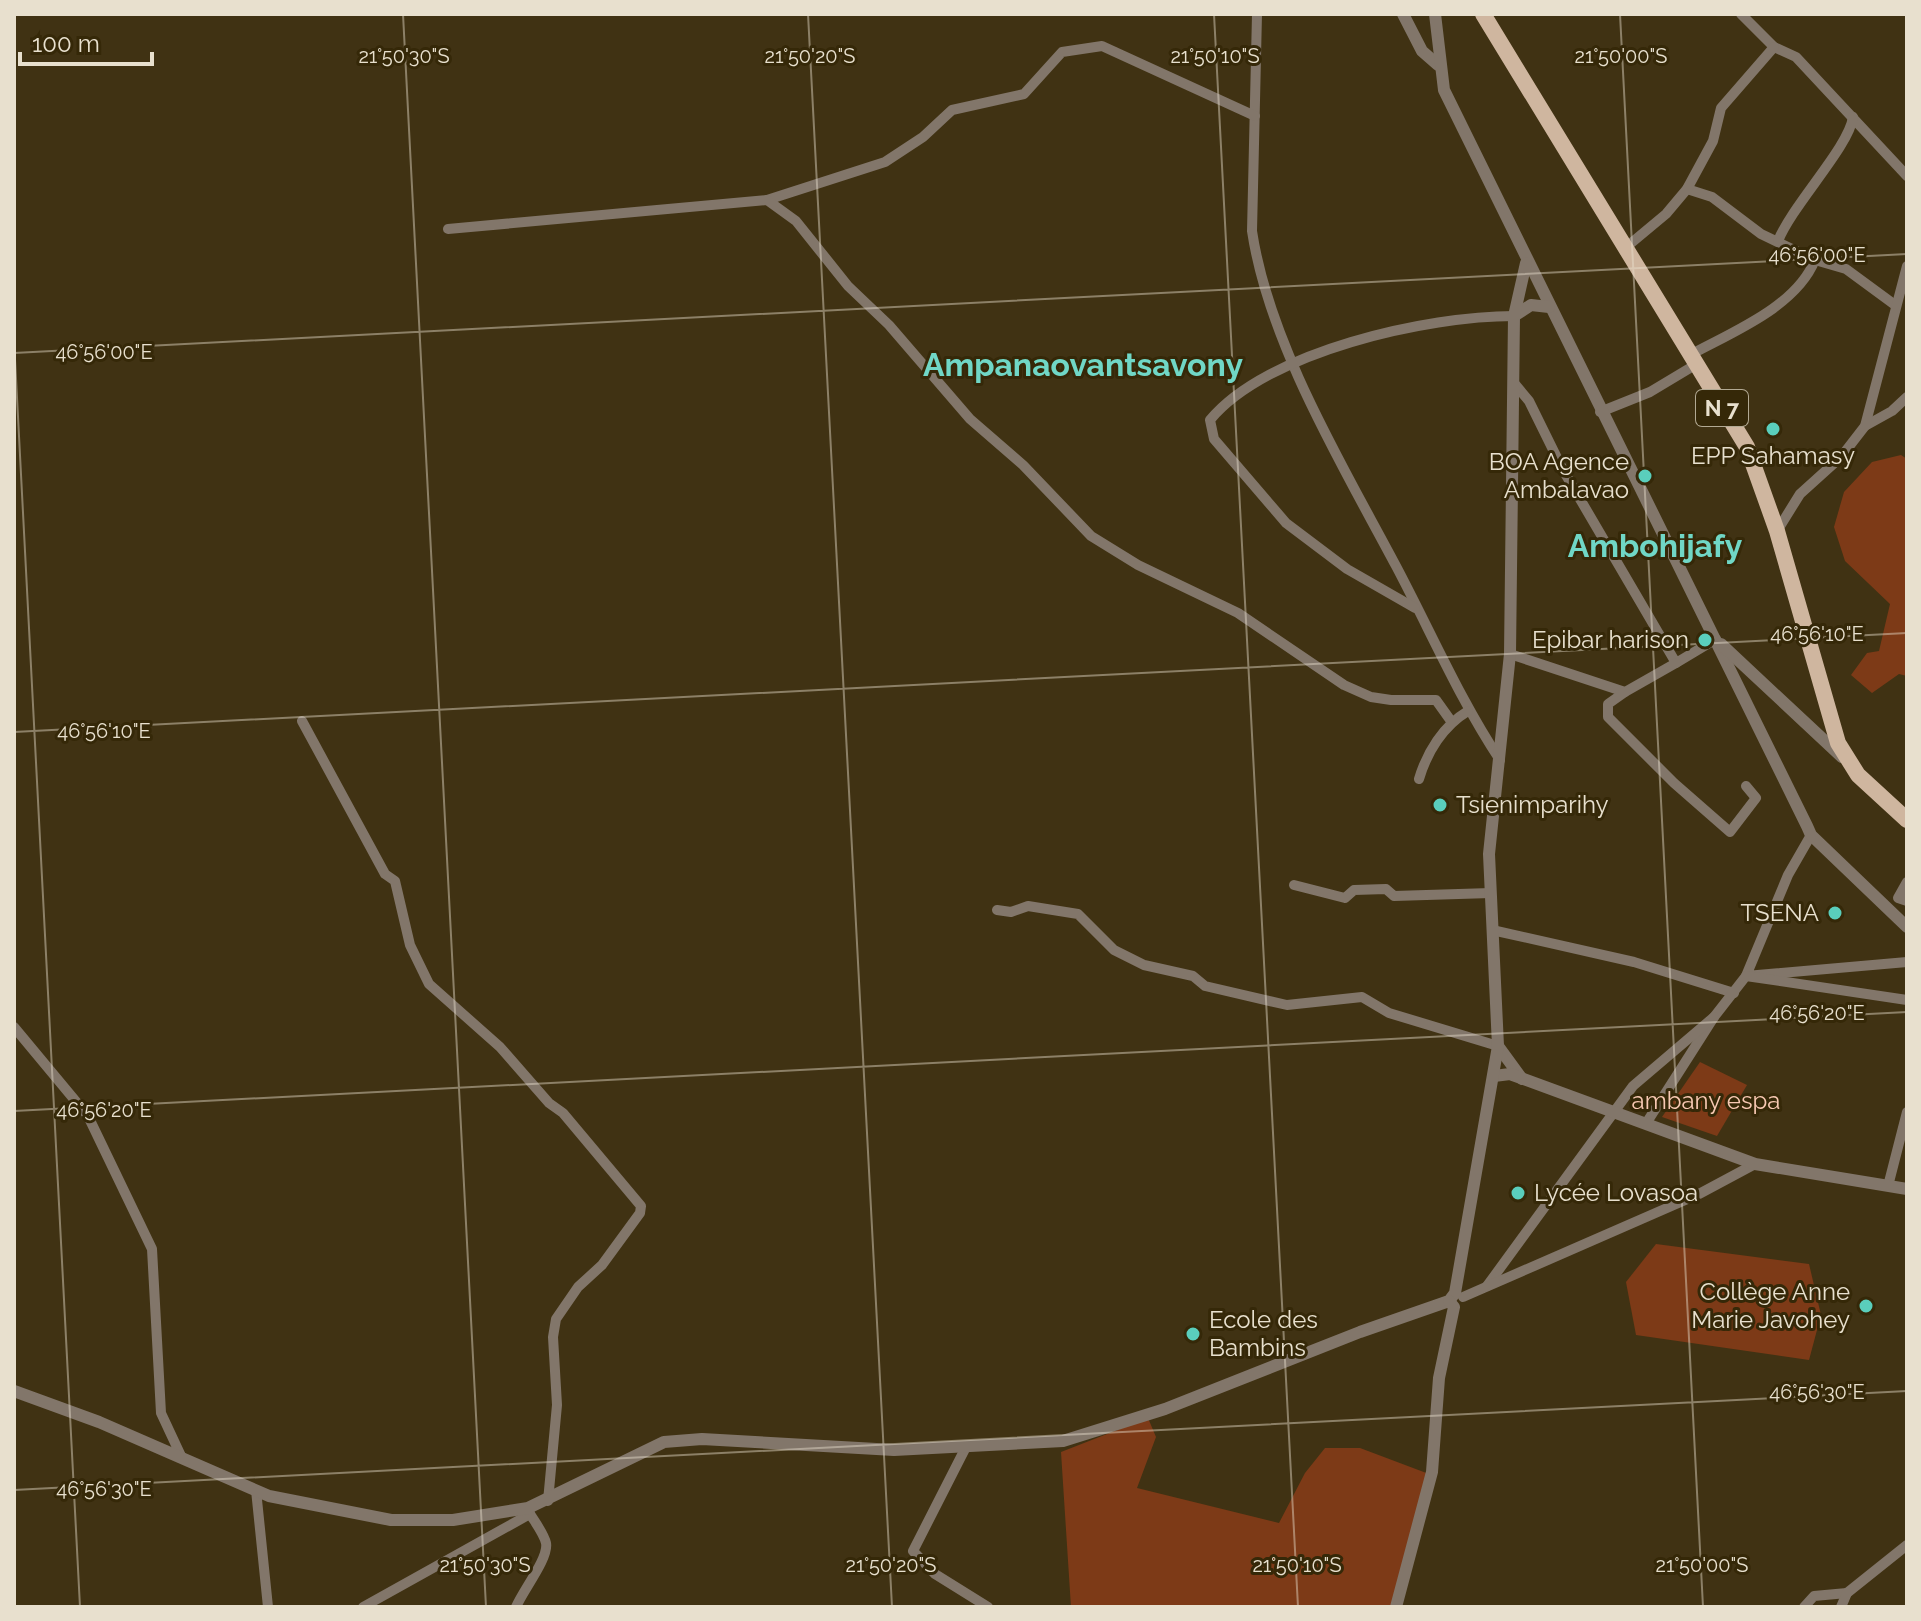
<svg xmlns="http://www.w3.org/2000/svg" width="1921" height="1621" viewBox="0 0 1921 1621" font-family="Raleway,sans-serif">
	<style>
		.green { fill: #7d3a17 }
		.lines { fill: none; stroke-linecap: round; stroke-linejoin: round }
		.minor { stroke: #82766a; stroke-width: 10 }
		.tertiary { stroke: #82766a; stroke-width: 12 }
		.primary { stroke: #cfb69f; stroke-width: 16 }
		.ticks { fill: none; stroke: #e8e0ce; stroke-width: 2; stroke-opacity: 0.45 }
		.poi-dot { fill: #5acebc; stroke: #352808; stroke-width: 3 }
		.labels { text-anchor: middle; stroke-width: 6; stroke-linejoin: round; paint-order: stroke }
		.shield { fill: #352808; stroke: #b2a993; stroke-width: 2 }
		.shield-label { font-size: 22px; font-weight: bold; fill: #e8e0ce }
		.poi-label { font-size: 24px; fill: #e8e0ce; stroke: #352808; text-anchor: end }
		.park-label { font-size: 24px; fill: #f8c9b3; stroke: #352808 }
		.district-label { font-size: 32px; font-weight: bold; fill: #70d7c6; stroke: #352808 }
		.ticks-label { font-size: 20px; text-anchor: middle; fill: #e8e0ce; stroke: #352808; stroke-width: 6; stroke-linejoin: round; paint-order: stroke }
	</style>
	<rect width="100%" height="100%" fill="#403213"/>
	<g class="green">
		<path d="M1901 455 1907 459V676L1899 674 1872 693 1851 675 1867 653 1879 651 1890 604 1845 561 1834 527 1844 492 1872 462Z"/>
		<path d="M1700 1062 1747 1085 1717 1136 1662 1117Z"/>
		<path d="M1656 1244 1809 1264 1821 1315 1809 1360 1636 1335 1626 1282Z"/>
		<path d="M1148 1418 1156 1437 1137 1488 1279 1523 1305 1473 1325 1448H1360L1429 1474 1393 1607H1071L1061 1452Z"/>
	</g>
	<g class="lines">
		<g class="minor">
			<path d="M1257 14 1252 231C1269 344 1343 466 1396 566 1431 632 1459 698 1500 760"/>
			<path d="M1741 14 1774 47 1796 57 1907 176"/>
			<path d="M1687 189 1712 197 1761 234 1815 260 1846 269 1895 305"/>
			<path d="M767 200 885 162 923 137 952 110 1024 94 1062 52 1102 46 1255 116"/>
			<path d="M448 229 767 200 796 221 848 286 889 325 970 419 1023 465 1091 536 1138 565 1238 613 1344 685 1371 697 1391 700H1436L1451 721"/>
			<path d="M1778 241C1793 204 1849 147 1853 117"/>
			<path d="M1624 249 1666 214 1687 189 1713 141 1721 108 1774 47"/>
			<path d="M1690 355C1732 332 1796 307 1815 260"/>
			<path d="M1514 383 1529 401 1563 470 1676 663 1716 639"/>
			<path d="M1600 412 1650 392 1695 365"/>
			<path d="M1865 426 1892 411 1907 397"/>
			<path d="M1777 531 1800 494 1841 457 1865 426 1907 266"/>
			<path d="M1415 608 1347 569 1286 523 1214 439 1210 420C1267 351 1428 316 1514 316"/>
			<path d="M1510 654 1625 692 1676 663"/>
			<path d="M1625 692 1608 704V717L1674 783 1730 832 1756 798 1746 786"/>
			<path d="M302 721 385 874 395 881 410 945 429 984 500 1047 549 1103 563 1113 641 1206 640 1213 602 1265 578 1287 556 1319 553 1337 557 1405 548 1501"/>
			<path d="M1419 779C1427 752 1443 726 1468 711"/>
			<path d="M1811 835 1788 875 1746 976 1907 962"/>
			<path d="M1907 882 1898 898 1907 901"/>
			<path d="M1294 885 1345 898 1354 890 1386 889 1394 896 1491 893"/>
			<path d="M997 910 1011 912 1028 906 1078 914 1114 950 1144 965 1193 976 1205 986 1287 1005 1362 997 1389 1013 1498 1046"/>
			<path d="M1492 930 1634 962 1734 993"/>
			<path d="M14 1027 88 1116 152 1249 161 1413 182 1458"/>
			<path d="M1647 1122 1714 1017 1746 976 1907 1000"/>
			<path d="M1888 1186 1907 1112"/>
			<path d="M1487 1286 1633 1086 1714 1017"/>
			<path d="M1463 1297 1699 1194 1755 1164"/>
			<path d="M966 1447 913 1551 935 1574 988 1607"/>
			<path d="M256 1490 268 1607"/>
			<path d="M363 1607 530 1514 528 1508"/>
			<path d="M516 1607C523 1590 549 1558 546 1543 544 1534 535 1522 530 1514"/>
			<path d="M1804 1607 1814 1596 1847 1593"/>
			<path d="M1841 1607 1847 1593 1907 1545"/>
		</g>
		<g class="tertiary">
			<path d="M1403 14 1422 51 1438 65"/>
			<path d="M1435 14 1444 90 1807 826 1811 835 1907 927"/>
			<path d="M1514 316 1531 305 1549 307"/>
			<path d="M1721 644 1842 757"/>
			<path d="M1498 1046 1522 1079"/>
			<path d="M1494 1076 1510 1074 1755 1164 1907 1189"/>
			<path d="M14 1391 99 1422 269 1496 391 1520H453L528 1508 664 1442 702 1439 894 1450 1063 1441 1165 1409 1360 1332 1449 1301 1455 1293 1498 1046 1489 854 1510 654 1514 316 1526 263"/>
			<path d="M1396 1607 1432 1472 1439 1378 1454 1307 1449 1301"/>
		</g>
		<path class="primary" d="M1483 14 1747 447 1777 531 1838 743 1858 775 1907 820"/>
	</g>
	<path class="ticks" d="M403 14 486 1607M808 14 892 1607M1214 14 1298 1607M1620 14 1703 1607M14 340 80 1607M14 353 1907 254M14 732 1907 633M14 1111 1907 1012M14 1490 1907 1391"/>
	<g class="poi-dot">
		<circle cx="1773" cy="429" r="8"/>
		<circle cx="1645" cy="476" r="8"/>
		<circle cx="1705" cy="640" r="8"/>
		<circle cx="1440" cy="805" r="8"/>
		<circle cx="1835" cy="913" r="8"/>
		<circle cx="1518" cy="1193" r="8"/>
		<circle cx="1866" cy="1306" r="8"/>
		<circle cx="1193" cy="1334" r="8"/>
	</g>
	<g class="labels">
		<rect class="shield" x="1696" y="390" width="52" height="36" rx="6"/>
		<g class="shield-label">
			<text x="1722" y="416">N 7</text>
		</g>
		<g class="poi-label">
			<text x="1773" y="464" text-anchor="middle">EPP Sahamasy</text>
			<text x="1629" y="470">BOA Agence<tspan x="1629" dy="28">Ambalavao</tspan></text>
			<text x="1689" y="648">Epibar harison</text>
			<text x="1456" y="813" text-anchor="start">Tsienimparihy</text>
			<text x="1819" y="921">TSENA</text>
			<text x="1534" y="1201" text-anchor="start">Lycée Lovasoa</text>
			<text x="1850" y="1300">Collège Anne<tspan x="1850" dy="28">Marie Javohey</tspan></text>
			<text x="1209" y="1328" text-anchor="start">Ecole des<tspan x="1209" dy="28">Bambins</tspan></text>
		</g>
		<g class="park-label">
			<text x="1706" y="1109">ambany espa</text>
		</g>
		<g class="district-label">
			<text x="1083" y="376">Ampanaovantsavony</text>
			<text x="1655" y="557">Ambohijafy</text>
		</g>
	</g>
	<g class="ticks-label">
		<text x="404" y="63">21°50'30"S</text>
		<text x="810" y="63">21°50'20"S</text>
		<text x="1215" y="63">21°50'10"S</text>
		<text x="1621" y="63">21°50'00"S</text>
		<text x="1817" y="262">46°56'00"E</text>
		<text x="104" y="359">46°56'00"E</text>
		<text x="1817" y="641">46°56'10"E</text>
		<text x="104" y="738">46°56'10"E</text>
		<text x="1817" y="1020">46°56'20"E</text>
		<text x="104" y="1117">46°56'20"E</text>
		<text x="1817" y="1399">46°56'30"E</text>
		<text x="104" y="1496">46°56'30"E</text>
		<text x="485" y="1572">21°50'30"S</text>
		<text x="891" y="1572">21°50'20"S</text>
		<text x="1297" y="1572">21°50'10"S</text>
		<text x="1702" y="1572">21°50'00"S</text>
	</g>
	<rect width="1921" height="1621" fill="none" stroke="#e8e0ce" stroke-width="32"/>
	<path d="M20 52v12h132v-12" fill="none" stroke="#e8e0ce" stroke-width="4"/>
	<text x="32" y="52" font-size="24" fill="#e8e0ce" stroke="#352808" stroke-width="6" paint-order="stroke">100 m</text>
</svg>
